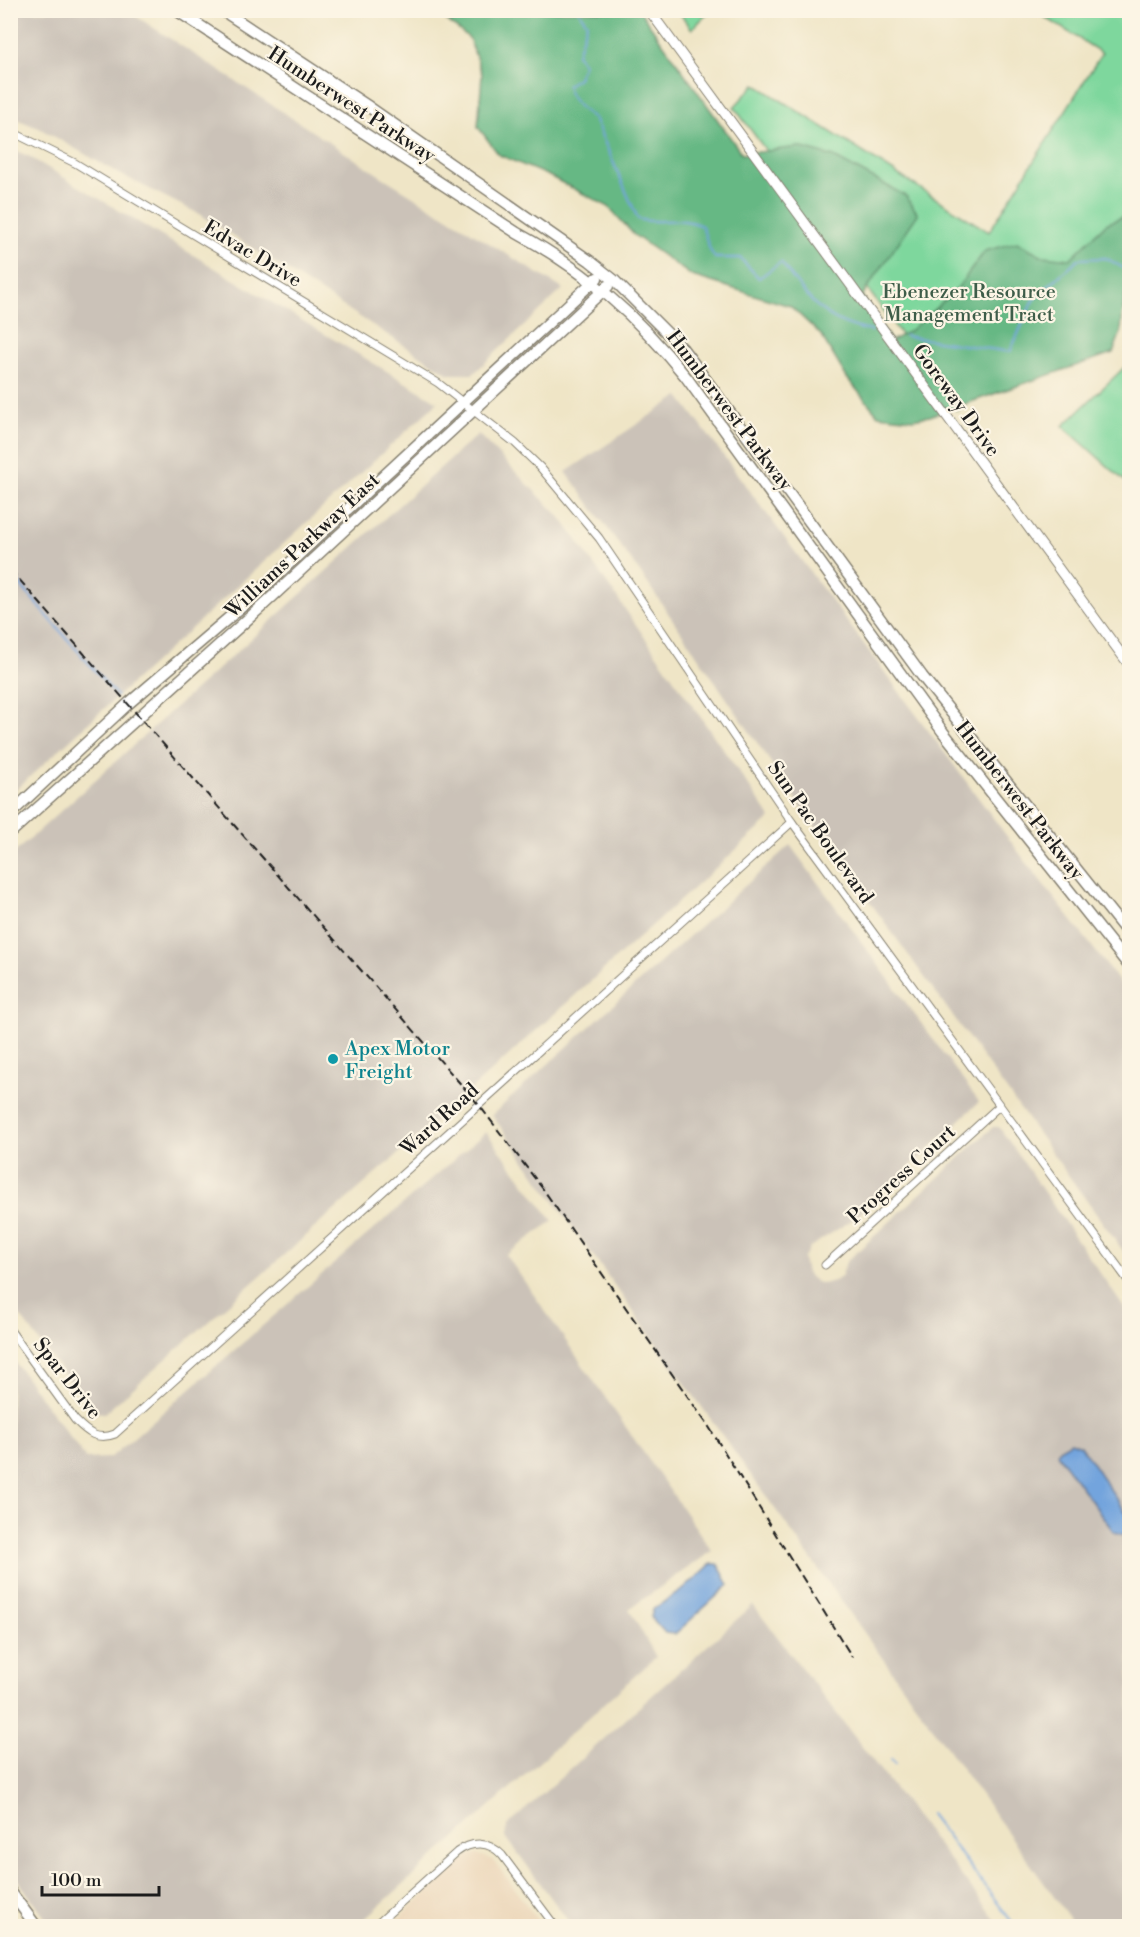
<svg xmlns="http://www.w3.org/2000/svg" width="1140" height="1937" viewBox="0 0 1140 1937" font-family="'Libre Bodoni',serif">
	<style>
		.built { fill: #ecd7ba }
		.industrial { fill: #cbc2b8 }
		.green { fill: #7ed79d; stroke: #4d7a5c; stroke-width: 1.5 }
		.forest { fill: #66b884; stroke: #416a50; stroke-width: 1.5 }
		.water { fill: #73a4dd; stroke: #48607c; stroke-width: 1.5 }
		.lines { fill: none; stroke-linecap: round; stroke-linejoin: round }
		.stream { stroke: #73a4dd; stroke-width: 2 }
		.minor-casing { stroke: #868071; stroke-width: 9 }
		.tertiary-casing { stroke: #868071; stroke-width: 11 }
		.secondary-casing { stroke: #868071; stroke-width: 13 }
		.minor { stroke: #fff; stroke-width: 7 }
		.tertiary { stroke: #fff; stroke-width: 9 }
		.secondary { stroke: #fff; stroke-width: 10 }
		.rail { stroke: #1c1c1c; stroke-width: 2; stroke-dasharray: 9 4.5; stroke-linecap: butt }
		.culture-dot { fill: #0f9aa8; stroke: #fcf5e5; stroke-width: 2 }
		.labels { text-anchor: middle; stroke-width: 4.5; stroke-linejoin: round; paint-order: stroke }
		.street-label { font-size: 20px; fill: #1c1c1c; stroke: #fcf5e5 }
		.park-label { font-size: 20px; fill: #3e5d49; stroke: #fcf5e5 }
		.culture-label { font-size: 20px; fill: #0d838f; stroke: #fcf5e5; text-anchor: start }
	</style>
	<rect width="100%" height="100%" fill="#fcf5e5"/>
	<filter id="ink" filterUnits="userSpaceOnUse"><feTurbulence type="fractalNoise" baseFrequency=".0167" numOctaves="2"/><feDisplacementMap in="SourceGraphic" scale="12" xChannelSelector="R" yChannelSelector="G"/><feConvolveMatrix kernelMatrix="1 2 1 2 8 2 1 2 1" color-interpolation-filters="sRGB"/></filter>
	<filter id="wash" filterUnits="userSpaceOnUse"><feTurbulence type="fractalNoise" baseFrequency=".008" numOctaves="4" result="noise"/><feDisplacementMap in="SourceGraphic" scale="24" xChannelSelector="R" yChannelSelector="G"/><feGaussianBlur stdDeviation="1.35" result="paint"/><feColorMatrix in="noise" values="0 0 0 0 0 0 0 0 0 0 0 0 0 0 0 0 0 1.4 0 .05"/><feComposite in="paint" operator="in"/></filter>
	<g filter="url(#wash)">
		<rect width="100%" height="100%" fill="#efe5c6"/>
		<path class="built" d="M477 1854 493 1860 542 1926H389L466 1857Z"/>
		<g class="industrial">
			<path d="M10 11H128L379 175 563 289 473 374H449L199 214 118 173 39 128 11 117Z"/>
			<path d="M11 149 28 156 438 402 11 794Z"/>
			<path d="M679 396 1026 862 1129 994V1259L804 811 642 575 566 472Z"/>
			<path d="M478 434 562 519 771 818 456 1103 105 1413 93 1412 11 1304V856Z"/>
			<path d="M790 845 979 1102 855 1218 810 1247 803 1259 806 1273 816 1282 823 1284 837 1280 842 1275 846 1262 993 1127H999L1129 1315V1926H1075L492 1115Z"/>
			<path d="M486 1132 553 1221 506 1255 712 1551 629 1609 656 1657 357 1926H51L11 1871V1357L86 1459 110 1458Z"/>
			<path d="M753 1605 1000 1926H572L506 1837 507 1826Z"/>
		</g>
		<g class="green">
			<path d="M678 11H710L692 29Z"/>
			<path d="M1035 11H1129V314L1101 283 957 411 734 107 755 84 989 232 1102 53Z"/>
			<path d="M1129 363V485L1063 426Z"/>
		</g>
		<path class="forest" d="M435 11H640L742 154 799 147 834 157 906 196 918 214 862 296 891 341 911 330 956 290 985 251 1017 242 1043 256 1070 259 1106 224 1129 214V296L1124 297 1121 332 1113 353 930 416 912 419 878 415 847 378 821 335 790 306 692 276 634 235 609 207 549 176 499 155 478 127 482 74 469 38Z"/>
		<g class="water">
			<path d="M1071 1442 1081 1446 1129 1517V1550L1124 1543V1535L1114 1532 1057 1454 1059 1449Z"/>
			<path d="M711 1564H718L729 1585 675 1634 665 1633 651 1617 653 1609 684 1589Z"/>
		</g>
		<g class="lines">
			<g class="stream">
				<path d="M578 10 587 23 577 54 584 64 578 78 567 85C570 100 581 110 594 118L638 219C665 226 677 214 702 226L710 250 715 258H740L759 278 781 262C808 299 824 323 872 331"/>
				<path d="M905 336 1010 352 1033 300 1078 259 1106 258 1125 269 1130 267"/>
				<path d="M10 573 117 696"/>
				<path d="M891 1759 895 1765"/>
				<path d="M930 1814 1015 1926"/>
			</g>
		</g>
	</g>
	<g filter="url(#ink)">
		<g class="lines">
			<defs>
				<g id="minor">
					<path d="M10 131 75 163 438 383 515 443 540 467 599 538 792 822 1130 1283"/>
					<path d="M825 1265 998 1107"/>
					<path d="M10 1330 75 1420C88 1433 97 1441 115 1434L792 822"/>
					<path d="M375 1926 457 1852C472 1841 489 1841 502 1855L555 1926"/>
				</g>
				<path id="tertiary" d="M649 10 1130 666"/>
				<g id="secondary">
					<path d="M176 10 517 233C585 270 638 317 686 377L943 732 1130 967"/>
					<path d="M222 10 369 107 590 261 614 280 682 348 712 388 922 676 1130 936"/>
					<path d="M10 814 129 703 252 598 597 278"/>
					<path d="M10 833 259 609 608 286"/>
					<path d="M10 1891 36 1926"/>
					<path d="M10 1926H11"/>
				</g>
			</defs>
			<use href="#minor" class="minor-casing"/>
			<use href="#tertiary" class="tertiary-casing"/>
			<use href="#secondary" class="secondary-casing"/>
			<use href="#minor" class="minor"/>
			<use href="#tertiary" class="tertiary"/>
			<use href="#secondary" class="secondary"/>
			<path class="rail" d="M10 569 479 1105 543 1189 709 1427 852 1657"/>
		</g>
	</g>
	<circle class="culture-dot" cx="333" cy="1059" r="6"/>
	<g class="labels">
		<g class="street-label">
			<text transform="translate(352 104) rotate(33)" y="7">Humberwest Parkway</text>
			<text transform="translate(253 253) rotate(31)" y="7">Edvac Drive</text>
			<text transform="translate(957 400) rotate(54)" y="7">Goreway Drive</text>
			<text transform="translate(730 410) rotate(53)" y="7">Humberwest Parkway</text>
			<text transform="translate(302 545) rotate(-43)" y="7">Williams Parkway East</text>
			<text transform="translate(1020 800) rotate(52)" y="7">Humberwest Parkway</text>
			<text transform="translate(821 832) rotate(55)" y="7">Sun Pac Boulevard</text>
			<text transform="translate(439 1119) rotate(-42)" y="7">Ward Road</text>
			<text transform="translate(901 1174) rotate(-42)" y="7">Progress Court</text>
			<text transform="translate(68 1378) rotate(52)" y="7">Spar Drive</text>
		</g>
		<g class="park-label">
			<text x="969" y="298">Ebenezer Resource<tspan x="969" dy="23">Management Tract</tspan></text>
		</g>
		<g class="culture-label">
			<text x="345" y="1055">Apex Motor<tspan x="345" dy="23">Freight</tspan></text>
		</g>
	</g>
	<rect width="1140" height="1937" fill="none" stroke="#fcf5e5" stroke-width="36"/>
	<path d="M42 1886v9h117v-9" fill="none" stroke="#1c1c1c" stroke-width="3"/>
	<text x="51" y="1886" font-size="18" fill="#1c1c1c" stroke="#fcf5e5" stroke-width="4.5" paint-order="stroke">100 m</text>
</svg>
